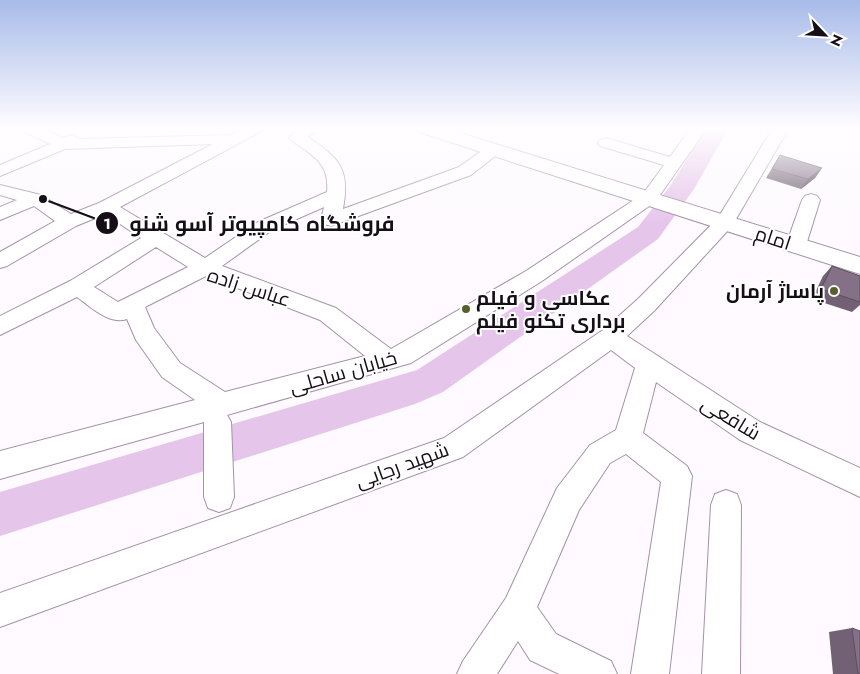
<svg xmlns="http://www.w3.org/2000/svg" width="860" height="674" viewBox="0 0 860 674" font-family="Jost,Cairo,sans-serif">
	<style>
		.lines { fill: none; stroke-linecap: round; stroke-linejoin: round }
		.river { fill: #e5c6ea; fill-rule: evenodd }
		.minor-casing { stroke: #a591a8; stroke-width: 2 }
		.major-casing { stroke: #a591a8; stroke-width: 2 }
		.minor { fill: #fff; fill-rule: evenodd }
		.major { fill: #fff; fill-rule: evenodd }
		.wall { fill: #726174 }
		.shaded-wall { fill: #5c4f5e }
		.building { fill: #847187; stroke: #5c4f5e }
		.poi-dot { fill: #585e2c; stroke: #fff; stroke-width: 2 }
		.labels { text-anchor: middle; stroke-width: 4; stroke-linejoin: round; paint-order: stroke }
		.street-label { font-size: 20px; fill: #150e16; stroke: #fff }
		.poi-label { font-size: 20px; font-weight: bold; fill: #150e16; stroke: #fff; text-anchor: end }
		.leader { fill: none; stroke: #150e16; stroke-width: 2 }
		.callout-dot { fill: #150e16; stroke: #fff; stroke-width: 2 }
		.mark-label { font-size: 15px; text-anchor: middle; font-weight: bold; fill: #fff }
		.callout-label { font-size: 21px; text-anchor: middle; font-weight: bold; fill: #150e16; stroke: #fff; stroke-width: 4; stroke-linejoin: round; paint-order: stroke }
	</style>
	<rect width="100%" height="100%" fill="#fefaff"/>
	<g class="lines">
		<path class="river" d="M707 128H729L694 189 658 239 443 392 415 404 0 536V492L417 370 638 227 670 186Z"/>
		<defs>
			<g id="minor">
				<path d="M20 128H41L63 138 72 135 79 139 232 135 245 128H265L262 131 120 207 205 258 258 222 327 192C329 169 320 160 301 147 297 144 292 142 289 137L301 128H321L308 137C341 159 350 170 343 209L459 167 487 147H499L501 150 499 153 471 175 331 226 324 224 321 220 324 207 272 230 222 266 336 308 391 349 526 271 643 194 664 165 600 146 598 143 600 140 606 138 670 157 691 128H707L655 202 542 281 411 363 227 415 231 422 234 497 230 508 219 512 208 508 204 497V422L0 479V451L195 400 162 377 136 340 127 319C109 325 91 307 77 297L0 335V316L70 281 141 238 105 214 76 226 7 266 0 268V252L55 221 34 206 0 220V207L17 200 0 195V185L41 195 71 214 99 203 213 144 65 149 0 176V165L50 144 23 131ZM156 247 188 267 118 302 94 287ZM206 276 320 320 365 356 225 392 180 363 154 328 145 307Z"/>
				<path d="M773 128H789L732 226 654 311 627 336 760 422 860 468V497L740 440 656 382 643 433 687 466 692 476 669 674H631L661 482 626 454 610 463 579 510 537 607 556 634 611 661 617 674H559L530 660 518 641 497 674H457L463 661 506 598 557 488 590 445 616 430 635 368 611 350 463 457 0 627V593L444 438 603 330 638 299 718 218Z"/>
				<path d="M811 194 817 196 820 200 806 245 803 250 796 252 789 250 786 245 802 200 805 196Z"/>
				<path d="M726 490 737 494 741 505 740 674H702L711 505 715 494Z"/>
			</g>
			<path id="major" d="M416 128H444L860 257V274L419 132Z"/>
		</defs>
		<use href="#minor" class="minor-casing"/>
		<use href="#major" class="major-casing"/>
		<use href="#minor" class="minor"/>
		<use href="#major" class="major"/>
	</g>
	<g class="wall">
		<path d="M780 155 822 168 815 178 801 189 766 178Z"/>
		<path d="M832 266 860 276V305L852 312 812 299 823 276Z"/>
		<path d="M852 628 860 674H833L829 632Z"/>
	</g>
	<path class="shaded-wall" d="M822 168 815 178 801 189 808 179Z"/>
	<g class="building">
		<path d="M780 155 822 168 808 179 772 169Z"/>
		<path d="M832 266 860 276V302L821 289Z"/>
		<path d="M852 628 860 631V674H858Z"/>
	</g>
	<linearGradient id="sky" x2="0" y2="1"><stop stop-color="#a7bbe9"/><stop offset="0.58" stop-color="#fffdff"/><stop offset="1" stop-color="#fffdff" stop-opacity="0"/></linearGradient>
	<rect width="860" height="222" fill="url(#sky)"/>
	<g class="poi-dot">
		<circle cx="834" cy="291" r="5"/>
		<circle cx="466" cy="309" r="5"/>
	</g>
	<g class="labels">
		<g class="street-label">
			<text transform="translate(773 238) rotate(18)" y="7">امام</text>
			<text transform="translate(249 287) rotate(18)" y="7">عباس زاده</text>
			<text transform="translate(343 372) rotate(-16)" y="7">خیابان ساحلی</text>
			<text transform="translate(731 418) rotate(31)" y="7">شافعی</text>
			<text transform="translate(402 465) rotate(-20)" y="7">شهید رجایی</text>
		</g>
		<g class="poi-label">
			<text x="824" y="298">پاساژ آرمان</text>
			<text x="476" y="305" text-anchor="start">عکاسی و فیلم<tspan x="476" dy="23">برداری تکنو فیلم</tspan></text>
		</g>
	</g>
	<path class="leader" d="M43 199L107 223"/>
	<g class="callout-dot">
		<circle cx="43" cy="199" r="5"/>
		<circle cx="107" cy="223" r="12"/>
	</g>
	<g class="mark-label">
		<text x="107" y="229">1</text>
	</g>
	<g class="callout-label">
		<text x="262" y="231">فروشگاه کامپیوتر آسو شنو</text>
	</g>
	<g transform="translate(825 35) rotate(115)" stroke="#ffffff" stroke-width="4" paint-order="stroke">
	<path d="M0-4L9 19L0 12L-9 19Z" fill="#150e16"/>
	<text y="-8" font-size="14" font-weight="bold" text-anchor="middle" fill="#150e16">N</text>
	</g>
</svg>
